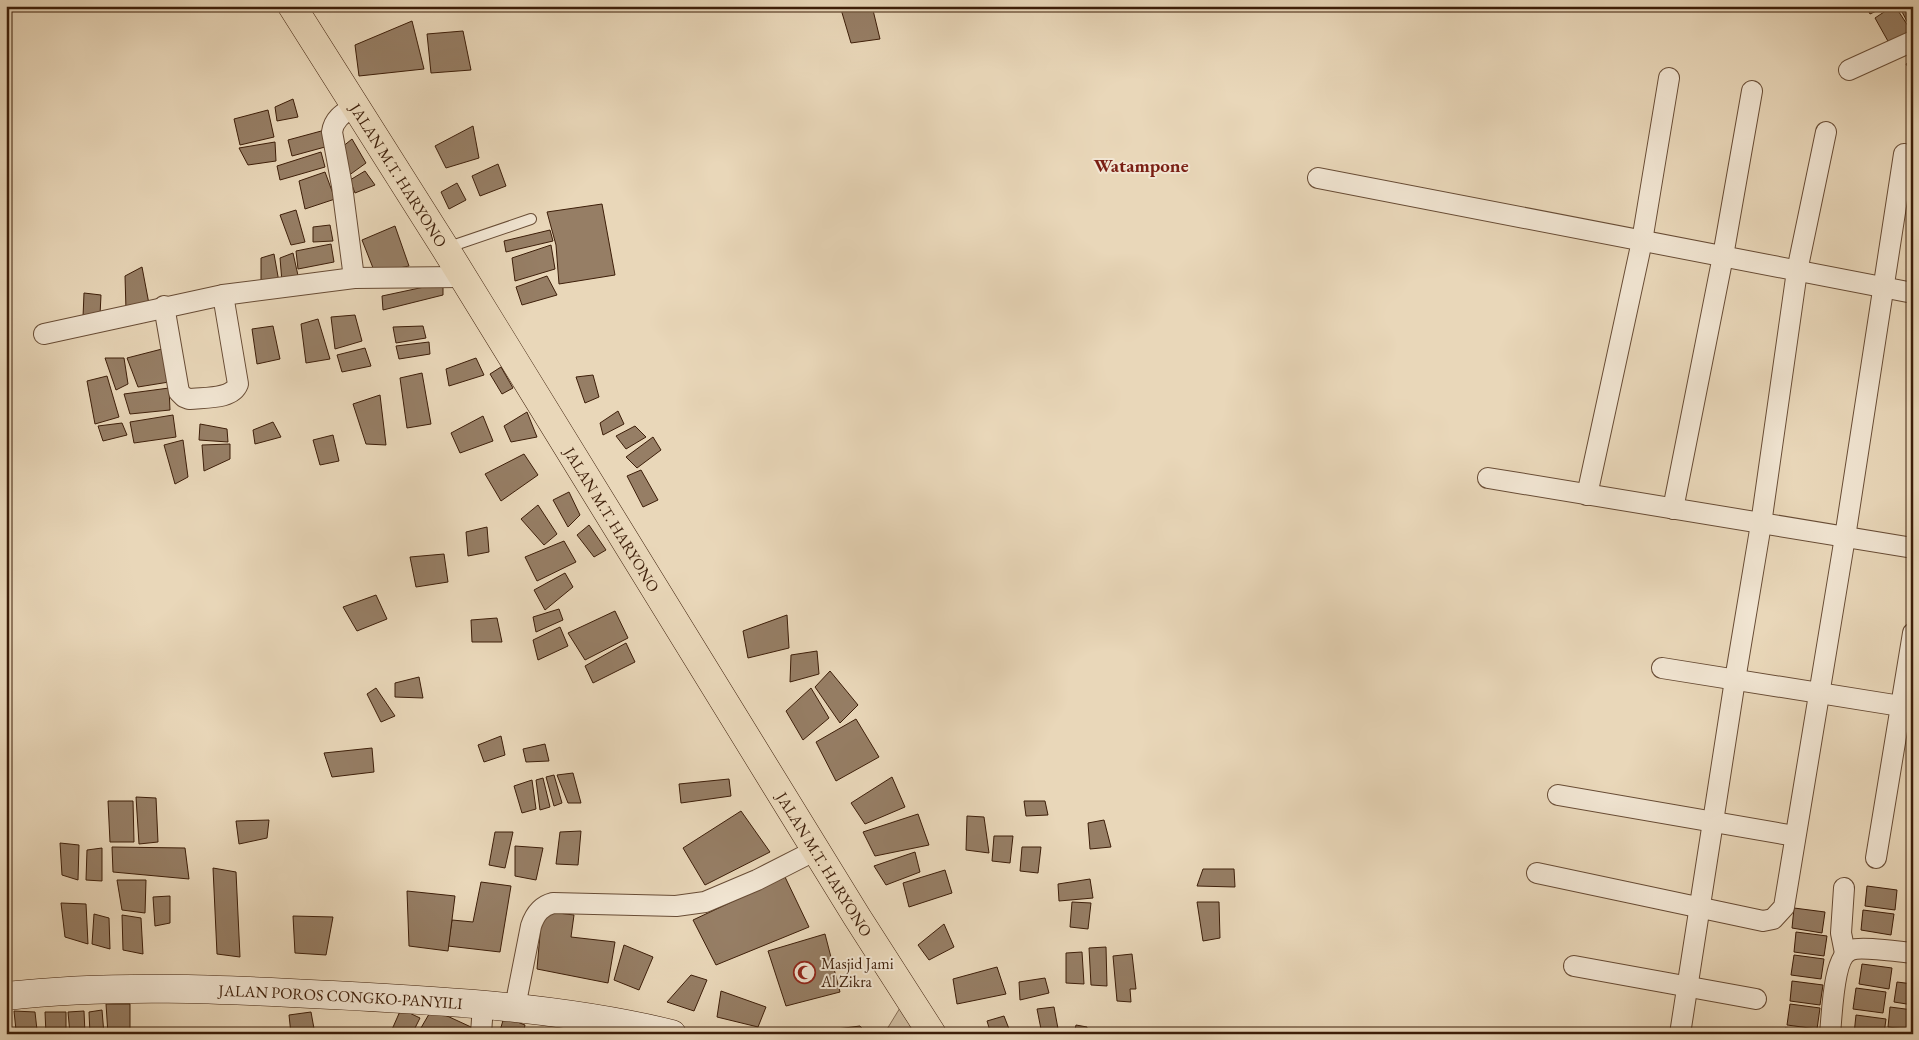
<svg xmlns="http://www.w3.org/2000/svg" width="1919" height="1040" viewBox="0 0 1919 1040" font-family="'EB Garamond',serif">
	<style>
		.green { fill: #ccb89b; stroke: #846b52 }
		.building { fill: #967e65; stroke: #3d1e09 }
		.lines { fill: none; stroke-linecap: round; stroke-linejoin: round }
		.lane-casing { stroke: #684c35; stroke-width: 12 }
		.street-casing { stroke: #684c35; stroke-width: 22 }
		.secondary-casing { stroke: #3d1e09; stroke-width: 29 }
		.highway-casing { stroke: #3d1e09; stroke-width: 29 }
		.lane { stroke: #f1e5d2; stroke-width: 10 }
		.street { stroke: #f1e5d2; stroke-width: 20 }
		.secondary { stroke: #f1e5d2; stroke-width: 28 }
		.highway { stroke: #e9d7b9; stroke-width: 28 }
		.labels { text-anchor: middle; stroke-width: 4; stroke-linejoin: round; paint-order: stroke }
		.street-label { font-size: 16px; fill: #3d1e09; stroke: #f1e5d2 }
		.poi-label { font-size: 16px; fill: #3d1e09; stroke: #f1e5d2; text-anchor: start }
		.quarter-label { font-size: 19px; font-weight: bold; fill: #7a1f14; stroke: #f1e5d2 }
	</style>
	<rect width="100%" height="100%" fill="#e9d7b9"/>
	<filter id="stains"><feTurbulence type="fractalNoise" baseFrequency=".004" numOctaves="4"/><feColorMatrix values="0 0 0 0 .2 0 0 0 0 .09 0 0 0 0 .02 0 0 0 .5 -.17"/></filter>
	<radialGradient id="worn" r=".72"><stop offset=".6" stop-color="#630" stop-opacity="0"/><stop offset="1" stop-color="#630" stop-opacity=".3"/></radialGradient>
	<path class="green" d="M903 1003 922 1034H884Z"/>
	<g class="building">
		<path d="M840 6H872L880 39 851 43Z"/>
		<path d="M1866 6H1887L1870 14Z"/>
		<path d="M1893 6H1895L1912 32 1889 43 1875 18Z"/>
		<path d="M1899 6H1913V30L1912 31Z"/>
		<path d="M412 21 424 69 359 76 355 45Z"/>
		<path d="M463 31 471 70 431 73 427 34Z"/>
		<path d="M1913 59V75L1906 64Z"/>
		<path d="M293 99 298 117 277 121 275 107Z"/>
		<path d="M268 110 274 137 240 145 234 119Z"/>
		<path d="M473 126 479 158 446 168 435 146Z"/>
		<path d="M325 130V147L292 156 288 140Z"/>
		<path d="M352 139 366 163 348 176 341 148Z"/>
		<path d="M275 142 276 161 248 165 239 148Z"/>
		<path d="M321 152 325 167 280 180 277 166Z"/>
		<path d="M498 164 506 186 480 196 472 176Z"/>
		<path d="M365 171 375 185 355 193 350 180Z"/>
		<path d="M325 172 335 199 305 209 299 181Z"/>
		<path d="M457 183 466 200 449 209 441 192Z"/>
		<path d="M602 204 615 275 559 284 556 245 547 212Z"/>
		<path d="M296 210 305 242 291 245 280 215Z"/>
		<path d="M330 225 333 241 313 242V227Z"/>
		<path d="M395 226 409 266 375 273 362 240Z"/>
		<path d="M550 230 553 241 506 252 504 241Z"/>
		<path d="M331 244 334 262 298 269 296 251Z"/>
		<path d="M551 245 555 269 515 281 512 258Z"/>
		<path d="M293 253 299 280 282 282 280 258Z"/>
		<path d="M274 254 279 282 261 284V258Z"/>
		<path d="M142 267 149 304 126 310 125 276Z"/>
		<path d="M547 276 557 295 522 305 516 287Z"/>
		<path d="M443 283V295L383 310 382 296Z"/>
		<path d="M84 293 101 295 100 315 83 317Z"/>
		<path d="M355 315 362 341 335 349 331 317Z"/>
		<path d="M318 319 330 359 306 363 301 324Z"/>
		<path d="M273 326 280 359 257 364 252 329Z"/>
		<path d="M423 326 426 338 396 343 393 327Z"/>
		<path d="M429 342 430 354 399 359 396 346Z"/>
		<path d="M365 348 371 366 342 372 337 355Z"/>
		<path d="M162 349 169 382 138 387 127 358Z"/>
		<path d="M105 358H124L128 384 116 390Z"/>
		<path d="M476 358 484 375 449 386 446 369Z"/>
		<path d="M501 367 513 388 502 394 490 374Z"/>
		<path d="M422 373 431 424 407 428 400 378Z"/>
		<path d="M593 375 599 397 585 403 576 377Z"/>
		<path d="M107 376 119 417 95 424 87 381Z"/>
		<path d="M169 388 170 410 130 414 124 394Z"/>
		<path d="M380 395 386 445 366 444 353 404Z"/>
		<path d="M618 411 624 424 603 435 600 423Z"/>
		<path d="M527 412 537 437 511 442 504 426Z"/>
		<path d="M173 415 176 437 134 443 130 422Z"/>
		<path d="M483 416 493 441 460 453 451 433Z"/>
		<path d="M273 422 281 437 255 444 253 430Z"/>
		<path d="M122 423 127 435 103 441 98 426Z"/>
		<path d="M200 424 227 429 228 442 199 440Z"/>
		<path d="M635 426 646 437 626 449 616 436Z"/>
		<path d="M333 435 339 461 320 465 313 440Z"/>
		<path d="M653 437 661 450 637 468 626 457Z"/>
		<path d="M183 440 188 477 175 484 164 445Z"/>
		<path d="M230 444V459L204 471 202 445Z"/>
		<path d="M524 454 538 475 501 501 485 474Z"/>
		<path d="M641 470 658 500 643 507 627 476Z"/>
		<path d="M569 492 580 515 568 527 553 500Z"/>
		<path d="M538 505 557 534 544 545 521 519Z"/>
		<path d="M589 525 606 550 594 557 577 535Z"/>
		<path d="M487 527 489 552 468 556 466 532Z"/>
		<path d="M564 541 576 562 537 581 525 557Z"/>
		<path d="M444 554 448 582 416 587 410 557Z"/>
		<path d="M565 573 573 587 545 610 534 590Z"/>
		<path d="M376 595 387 619 357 631 343 607Z"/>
		<path d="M559 609 563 620 536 632 533 617Z"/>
		<path d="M615 611 628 638 585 660 568 633Z"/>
		<path d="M787 615 789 648 748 658 743 631Z"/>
		<path d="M497 618 502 642H472L471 620Z"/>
		<path d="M560 627 568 646 538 660 533 640Z"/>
		<path d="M626 643 635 662 593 683 585 666Z"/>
		<path d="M817 651 819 674 790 682 791 655Z"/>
		<path d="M830 671 858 705 840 723 815 687Z"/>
		<path d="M419 677 423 698 395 697V683Z"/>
		<path d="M376 688 395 716 381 722 367 694Z"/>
		<path d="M811 688 829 718 803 740 786 711Z"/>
		<path d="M856 719 879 757 836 781 816 742Z"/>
		<path d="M501 736 505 755 484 762 478 745Z"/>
		<path d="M545 744 549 761 526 762 523 749Z"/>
		<path d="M372 748 374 772 332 777 324 753Z"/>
		<path d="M573 773 581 803H568L557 775Z"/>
		<path d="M554 775 562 803 554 806 546 777Z"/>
		<path d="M892 777 905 807 865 824 851 803Z"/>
		<path d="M543 778 550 807 540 810 536 780Z"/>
		<path d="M729 779 731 796 681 803 679 784Z"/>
		<path d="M532 780 536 809 522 813 514 786Z"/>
		<path d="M136 797 156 798 158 842 139 844Z"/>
		<path d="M108 801H133L134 842H110Z"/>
		<path d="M1024 801H1045L1048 815 1026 816Z"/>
		<path d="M741 811 770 852 705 885 683 848Z"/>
		<path d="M918 814 929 845 875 856 863 832Z"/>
		<path d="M967 816 984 817 989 853 966 850Z"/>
		<path d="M269 820 267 838 239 844 236 821Z"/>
		<path d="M1104 820 1111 847 1090 849 1088 823Z"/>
		<path d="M581 831 578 865 556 864 560 832Z"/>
		<path d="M495 832H513L505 868 489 865Z"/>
		<path d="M994 836H1013L1010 863 992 861Z"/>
		<path d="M60 843 79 845 78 880 62 875Z"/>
		<path d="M515 846 543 848 536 880 515 876Z"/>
		<path d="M112 847 185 848 189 879 113 872Z"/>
		<path d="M1022 847H1041L1038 873 1020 871Z"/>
		<path d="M102 848V881L86 880 87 850Z"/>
		<path d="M915 852 920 872 886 885 874 866Z"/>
		<path d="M213 868 236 872 240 957 217 954Z"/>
		<path d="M1203 869H1234L1235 887 1197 886Z"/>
		<path d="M945 870 952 893 909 907 903 883Z"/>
		<path d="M785 877 809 927 716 965 693 920Z"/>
		<path d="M1090 879 1093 898 1059 901 1058 884Z"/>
		<path d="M117 880H146L145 913 122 910Z"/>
		<path d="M481 882 511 886 500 952 448 946 452 920 473 922Z"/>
		<path d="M1867 886 1897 890 1895 910 1865 906Z"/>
		<path d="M407 891 455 896 448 951 409 946Z"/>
		<path d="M170 896V923L155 926 153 897Z"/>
		<path d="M1072 902 1091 903 1088 929 1070 927Z"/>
		<path d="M1197 902H1219L1220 938 1203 941Z"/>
		<path d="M61 903 86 904 88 944 65 937Z"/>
		<path d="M1794 908 1825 912 1822 933 1792 928Z"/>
		<path d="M1863 910 1894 914 1891 935 1861 930Z"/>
		<path d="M542 911 574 915 571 937 615 942 608 983 537 969Z"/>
		<path d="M94 914 109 918 110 949 92 944Z"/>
		<path d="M122 915 141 918 143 954 123 950Z"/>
		<path d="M293 916 333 917 326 955 295 953Z"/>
		<path d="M944 924 954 947 929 960 918 945Z"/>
		<path d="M1796 932 1827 936 1824 956 1794 952Z"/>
		<path d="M825 934 840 992 786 1006 768 951Z"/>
		<path d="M624 945 653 957 639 990 614 980Z"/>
		<path d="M1106 947 1107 986 1091 985 1089 948Z"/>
		<path d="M1082 952 1084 984 1066 983V953Z"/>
		<path d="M1132 954 1136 989H1130L1131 1002 1117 1001 1113 956Z"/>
		<path d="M1794 955 1824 959 1821 979 1791 975Z"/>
		<path d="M1862 964 1892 968 1889 989 1859 984Z"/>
		<path d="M997 967 1006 994 957 1004 953 979Z"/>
		<path d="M691 975 707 980 694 1011 667 1002Z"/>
		<path d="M1045 978 1049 993 1020 1000 1019 982Z"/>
		<path d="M1792 981 1823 985 1820 1005 1790 1001Z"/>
		<path d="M1897 982 1913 984V1005L1894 1002Z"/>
		<path d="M1856 988 1886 992 1883 1013 1853 1009Z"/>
		<path d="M721 991 766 1007 758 1027 717 1017Z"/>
		<path d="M106 1004H130V1034H108Z"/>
		<path d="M1790 1004 1820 1008 1817 1029 1787 1025Z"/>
		<path d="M1054 1007 1059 1034H1042L1037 1009Z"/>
		<path d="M1890 1007 1913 1010V1030L1888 1027Z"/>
		<path d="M401 1009 420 1018 412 1034H390Z"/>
		<path d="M432 1009 471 1027 467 1034 418 1033Z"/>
		<path d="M102 1010 104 1034H90L89 1012Z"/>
		<path d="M14 1011 35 1012 37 1030H16Z"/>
		<path d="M84 1011 85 1034H70L68 1012Z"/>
		<path d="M45 1012H66V1034H46Z"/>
		<path d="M311 1012 315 1034H291L289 1015Z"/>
		<path d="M1856 1015 1886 1019 1884 1034H1854Z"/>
		<path d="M1004 1016 1011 1034H991L987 1021Z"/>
		<path d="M504 1017 525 1025 523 1034H499Z"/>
		<path d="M1076 1025 1087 1027V1034H1074Z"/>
		<path d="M860 1026 867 1034H828L829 1030Z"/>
		<path d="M1785 1028 1815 1032V1034H1784Z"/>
	</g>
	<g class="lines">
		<defs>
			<path id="lane" d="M446 248 531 219"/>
			<g id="street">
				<path d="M1849 70 1913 41"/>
				<path d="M1318 178 1913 293"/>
				<path d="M354 278 342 186 332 132C334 118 344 113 355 106"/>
				<path d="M164 306 179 392 184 397 189 399C204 397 232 400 238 384L223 295"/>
				<path d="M44 334 223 295 354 278 461 277"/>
				<path d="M1488 478 1913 548"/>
				<path d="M1587 495 1642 241 1669 78"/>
				<path d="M1673 509 1723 256 1752 91"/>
				<path d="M1662 668 1913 708"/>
				<path d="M1558 795 1795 836"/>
				<path d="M1876 858 1913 633"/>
				<path d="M1537 873 1763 921 1773 919 1784 907 1845 537 1904 154"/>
				<path d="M1844 888 1841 933 1845 953"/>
				<path d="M1574 966 1756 999"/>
				<path d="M515 1007 531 926C535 914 541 906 553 903L676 906 705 902 757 880 816 850"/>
				<path d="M481 1034 483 1005"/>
				<path d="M1680 1034 1735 680 1761 524 1797 271 1826 132"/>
				<path d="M1830 1034C1832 1016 1833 956 1851 950 1861 946 1900 952 1913 953"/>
			</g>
			<g id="secondary">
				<path id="s1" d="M6 996C114 984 223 989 331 995 445 1001 561 1007 672 1034"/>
			</g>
			<g id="highway">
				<path id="s2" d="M292 6 445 248 857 917 932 1034"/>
			</g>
		</defs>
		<use href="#lane" class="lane-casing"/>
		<use href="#street" class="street-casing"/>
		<use href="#secondary" class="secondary-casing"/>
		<use href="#highway" class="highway-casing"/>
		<use href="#lane" class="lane"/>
		<use href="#street" class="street"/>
		<use href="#secondary" class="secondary"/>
		<use href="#highway" class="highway"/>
	</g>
	<defs>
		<symbol id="mosque-ring" viewBox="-11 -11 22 22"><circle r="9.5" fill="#f1e5d2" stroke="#8f2418" stroke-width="1.5"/><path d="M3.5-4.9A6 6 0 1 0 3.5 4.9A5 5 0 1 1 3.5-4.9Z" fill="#8f2418"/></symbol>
	</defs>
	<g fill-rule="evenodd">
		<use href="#mosque-ring" x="792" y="960" width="25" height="25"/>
	</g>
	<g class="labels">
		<g class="street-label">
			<text dy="6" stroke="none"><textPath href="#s2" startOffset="200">JALAN M.T. HARYONO</textPath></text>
			<text dy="6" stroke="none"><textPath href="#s2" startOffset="605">JALAN M.T. HARYONO</textPath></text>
			<text dy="6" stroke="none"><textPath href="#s2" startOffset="1010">JALAN M.T. HARYONO</textPath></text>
			<text dy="6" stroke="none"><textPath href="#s1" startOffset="335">JALAN POROS CONGKO-PANYILI</textPath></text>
		</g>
		<g class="poi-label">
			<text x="821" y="969">Masjid Jami<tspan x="821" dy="18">Al Zikra</tspan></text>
		</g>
		<g class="quarter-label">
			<text x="1141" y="172">Watampone</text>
		</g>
	</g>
	<rect width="1919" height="1040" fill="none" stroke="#e9d7b9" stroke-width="25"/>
	<rect x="8" y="8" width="1904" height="1025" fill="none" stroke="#3d1e09" stroke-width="2.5"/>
	<rect x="12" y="12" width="1894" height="1015" fill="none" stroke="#3d1e09"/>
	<rect width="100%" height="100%" filter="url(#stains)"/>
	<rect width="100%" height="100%" fill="url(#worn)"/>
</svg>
